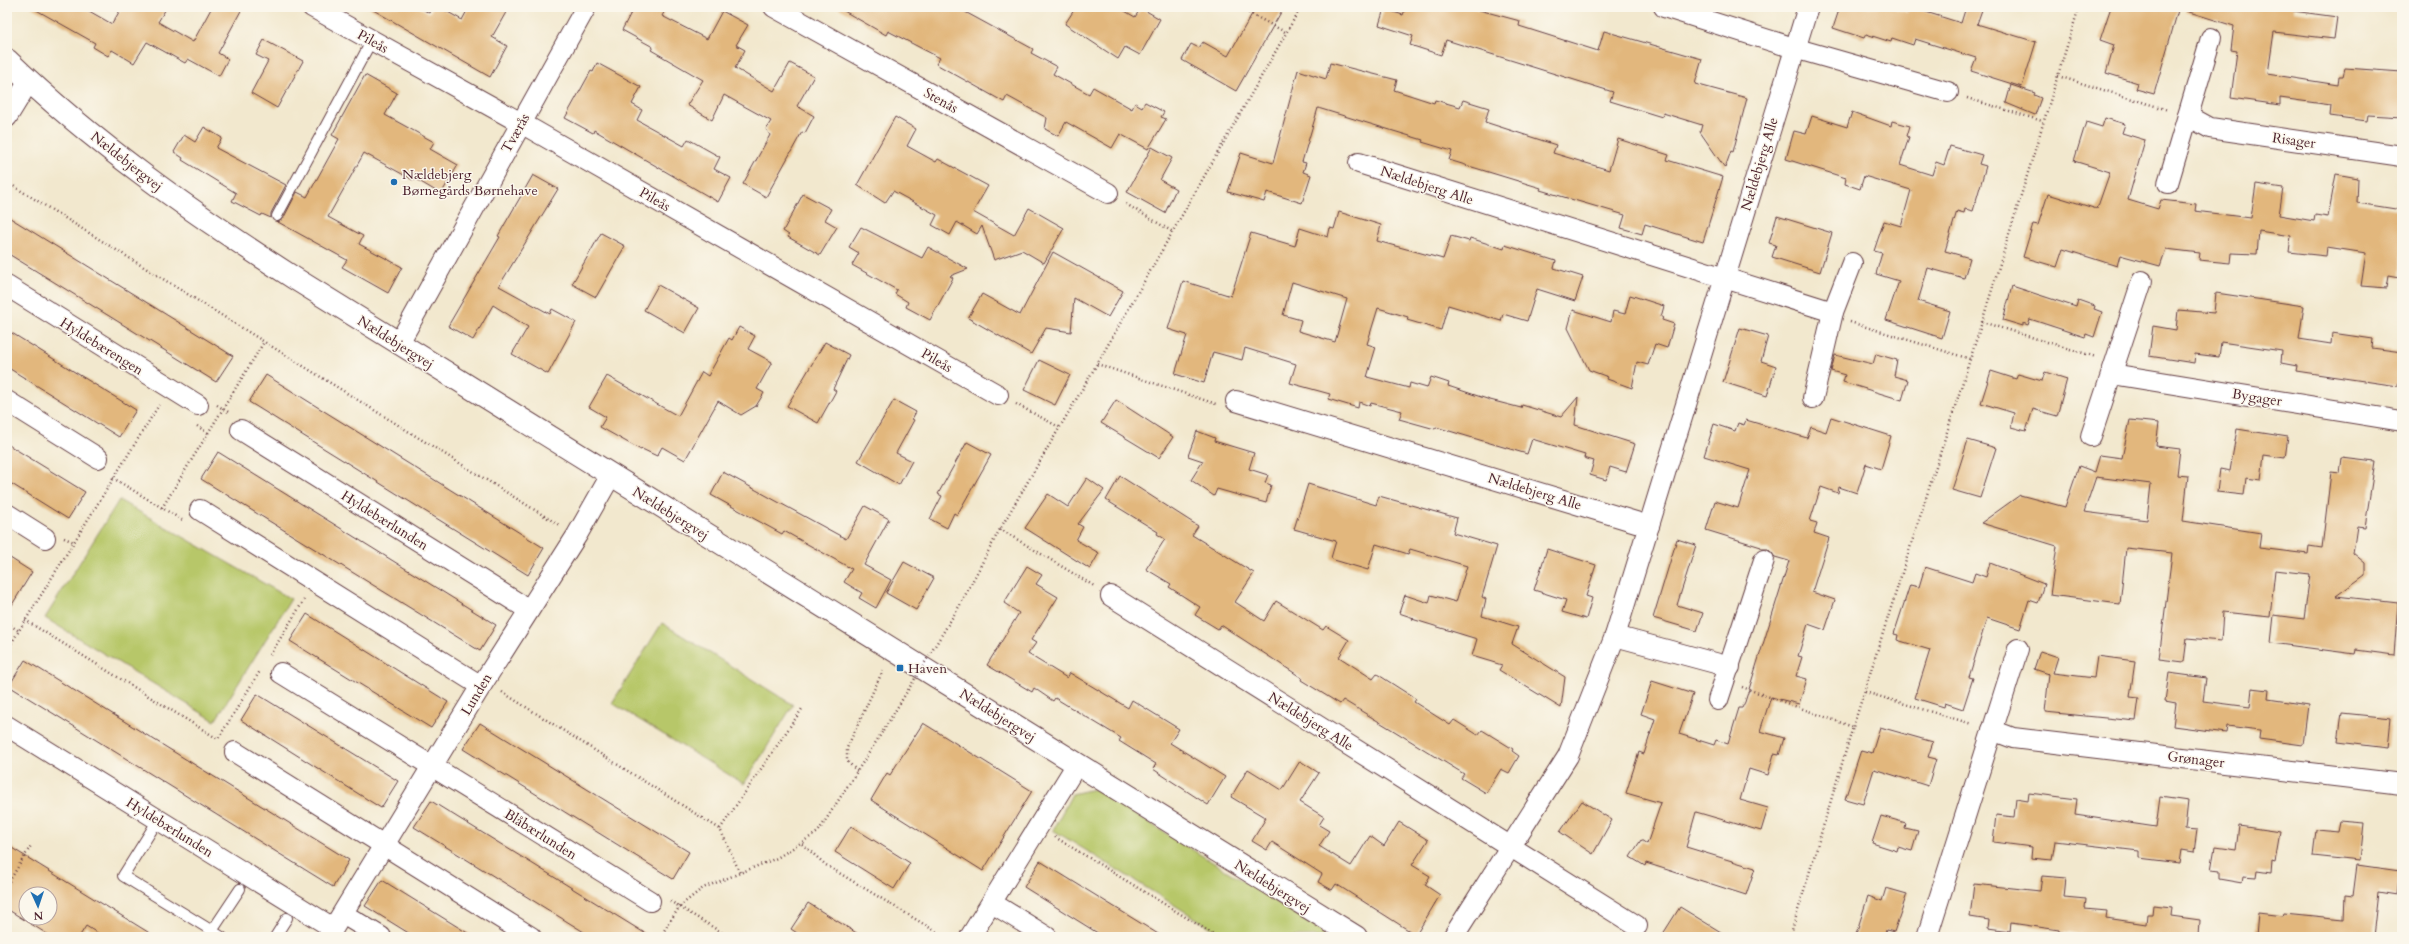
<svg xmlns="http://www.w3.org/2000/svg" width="2409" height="944" viewBox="0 0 2409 944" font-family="Cardo,serif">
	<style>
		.green { fill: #b7c769; stroke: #80734a }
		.building { fill: #e2b77d; fill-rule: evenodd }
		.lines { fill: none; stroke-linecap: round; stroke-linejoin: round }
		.service-casing { stroke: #633d43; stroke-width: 12 }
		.minor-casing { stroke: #633d43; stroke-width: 22 }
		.tertiary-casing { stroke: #633d43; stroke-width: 24 }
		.path { stroke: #633d43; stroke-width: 2.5; stroke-dasharray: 1 3; stroke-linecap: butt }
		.service { stroke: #fff; stroke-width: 10 }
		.minor { stroke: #fff; stroke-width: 20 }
		.tertiary { stroke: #fff; stroke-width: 22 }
		.path-bridge { stroke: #633d43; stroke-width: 2.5; stroke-dasharray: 1 3; stroke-linecap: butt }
		.poi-dot { fill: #1f6fb2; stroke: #fbf7ec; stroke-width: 1.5 }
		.labels { text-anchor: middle; stroke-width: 3; stroke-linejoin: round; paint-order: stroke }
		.street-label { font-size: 14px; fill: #4a1f2b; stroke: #fbf7ec }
		.poi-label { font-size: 14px; fill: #4a1f2b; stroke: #fbf7ec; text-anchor: start }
	</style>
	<rect width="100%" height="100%" fill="#fbf7ec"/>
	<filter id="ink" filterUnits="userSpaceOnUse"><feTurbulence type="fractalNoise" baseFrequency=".025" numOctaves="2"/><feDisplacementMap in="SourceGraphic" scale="8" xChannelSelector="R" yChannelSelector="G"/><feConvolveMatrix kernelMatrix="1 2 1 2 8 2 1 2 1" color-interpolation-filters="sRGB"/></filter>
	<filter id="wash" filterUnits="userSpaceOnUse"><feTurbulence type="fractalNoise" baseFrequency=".012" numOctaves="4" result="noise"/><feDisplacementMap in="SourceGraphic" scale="16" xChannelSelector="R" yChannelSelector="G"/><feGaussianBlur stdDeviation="0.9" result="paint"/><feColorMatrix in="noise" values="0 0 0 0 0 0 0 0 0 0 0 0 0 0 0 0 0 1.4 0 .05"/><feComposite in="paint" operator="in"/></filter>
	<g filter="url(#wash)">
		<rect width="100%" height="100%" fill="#f2e8ce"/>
		<g class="green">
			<path d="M119 500 291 599 215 721 45 618Z"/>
			<path d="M662 623 793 705 744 784 612 703Z"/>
			<path d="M1094 789 1334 937H1226L1053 830 1072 794Z"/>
		</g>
		<g id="blocks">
			<g class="building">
				<path d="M31 7H82L112 24 122 7H167L158 22 193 42 212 7H243L218 53 228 59 219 76 188 59 185 63 147 42 134 63 112 50 108 56 93 47 95 43Z"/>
				<path d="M368 7H419L429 13 433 7H439L462 20 469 7H509L492 37 507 46 490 77Z"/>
				<path d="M634 7H667L662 16 707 39 722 11 748 25 736 45 745 50 735 68 774 91 790 63 814 76 797 106 814 116 805 133 802 132 766 197 743 184 770 135 766 129 771 121 724 95 712 120 687 105 703 80 651 50 653 47 622 30Z"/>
				<path d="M837 7H956L1033 49 1031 53 1057 67 1053 74 1089 94 1093 87 1132 109 1135 103 1142 107 1145 102 1164 112 1161 117 1166 119 1148 149 1120 134 1112 148 1066 122 1058 136 1045 129 1047 118 1007 96 1004 102 936 64 940 58 888 31 886 35Z"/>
				<path d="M1076 7H1118L1135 17 1141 8 1160 19 1140 55 1125 47 1118 59 1065 24Z"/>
				<path d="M1256 7H1284L1236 91 1182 60 1191 44 1199 48 1203 42 1228 56Z"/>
				<path d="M1406 7H1468L1520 21 1519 26 1598 51 1604 31 1702 59 1695 84 1747 98 1733 152 1731 151 1725 168 1700 132 1702 125 1663 113 1662 117 1610 101 1613 92 1446 40 1441 55 1410 45 1413 36 1379 25 1384 9 1403 15Z"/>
				<path d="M1840 7H1889L1908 13 1910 7 1961 23 1966 7H1983L1977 24 2036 42 2022 87 1971 71 1976 58 1915 39 1913 45 1892 38 1891 42 1866 34 1864 38 1833 28Z"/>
				<path d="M2111 7H2179L2154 94 2136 89 2138 83 2106 73 2114 45 2100 40Z"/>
				<path d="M2186 7H2294L2293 11 2337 17 2334 39 2274 32 2268 74 2338 85 2339 76H2343L2345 68 2402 72V117L2368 115 2367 121 2330 116 2331 105 2280 98V105L2231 98 2237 51 2231 50 2234 26 2186 11Z"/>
				<path d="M264 40 303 61 277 108 251 93 268 61 256 55Z"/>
				<path d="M597 63 641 87 632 104 642 110 637 120 684 146 688 139 720 157 714 169 731 178 718 202 594 130 593 133 565 118 591 71 593 72Z"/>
				<path d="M1330 63 1397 80 1394 90 1434 103 1435 100 1460 107 1463 100 1489 108 1485 122 1556 145 1553 153 1609 170 1618 139 1669 155 1667 160 1723 177 1703 242 1645 224 1642 234 1621 228 1625 215 1540 190 1541 188 1449 160 1452 151 1422 142 1423 140 1318 108 1302 162 1306 163 1303 172 1311 175 1302 203 1267 192 1264 202 1228 192 1241 153 1273 163 1298 70 1326 79Z"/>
				<path d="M365 75 397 93 385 115 434 142 430 149 458 165 441 194 414 178 413 180 364 153 328 217 363 236 359 244 402 267 388 293 342 267 347 260 278 222 283 219 297 192 307 197 339 139 332 135Z"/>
				<path d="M2011 85 2035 93 2034 95 2041 98 2035 115 2006 103Z"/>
				<path d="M1852 112 1891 126 1892 121 1910 126 1907 136 1909 137 1900 165 1932 175 1936 162 1944 165 1950 146 1982 155 1979 164 1986 166 1973 211 1965 209 1964 213 1957 211 1945 251 1970 258 1964 278 1928 268 1918 301 1950 311 1942 338 1886 320 1899 281 1876 274 1882 253 1874 251 1884 221 1901 226 1911 190 1864 176 1860 189 1845 184 1846 178 1786 159 1794 131 1806 134 1812 116 1847 127Z"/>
				<path d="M895 117 916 129 907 146 936 162 938 159 988 186 973 212 1014 235 1029 208 1064 228 1044 263 1022 250 994 260 982 226 977 234 957 222 950 235 932 225 937 215 893 191 885 203 857 185Z"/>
				<path d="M2105 118 2125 124 2122 133 2145 140 2128 200 2158 209 2161 200 2196 204 2195 211 2251 218 2256 184 2283 188 2279 215 2314 221 2315 215 2328 217 2336 174 2358 178 2357 203 2402 210 2400 278 2389 276 2387 288 2361 286 2366 253 2327 247 2326 256 2289 252 2291 236 2259 231 2257 254 2231 253 2230 263 2199 260 2200 253 2166 249 2160 266 2120 255 2117 266 2063 249 2057 267 2023 257 2033 224 2038 225 2048 194 2097 209 2110 172 2074 161 2086 122 2102 127Z"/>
				<path d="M204 127 222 138 216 148 286 185 271 213V218L262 214 261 216 232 201 236 193 182 160 183 158 174 152 184 135 195 142Z"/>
				<path d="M1152 147 1172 158 1160 180 1176 189 1165 213 1127 192Z"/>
				<path d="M533 175 558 189 499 286 550 314 552 309 576 322 548 374 512 354 528 327 493 305 473 340 448 326 500 237 498 236Z"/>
				<path d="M803 194 831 209 825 220 837 227 820 255 788 237 789 235 783 231Z"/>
				<path d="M1339 212 1381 225 1377 241 1443 259 1451 236 1469 241 1470 238 1504 249 1505 245 1556 261 1554 268 1583 277 1575 301 1537 289 1527 321 1503 314 1501 321 1448 305 1441 330 1407 320 1408 317 1378 308 1367 344 1376 347 1367 377 1409 388 1410 383 1427 388 1431 377 1449 383 1448 386 1490 400 1521 408 1522 405 1561 417 1578 397 1575 425 1635 444 1626 472 1610 467 1606 480 1590 475 1594 461 1584 458 1585 455 1532 439 1527 454 1436 427 1435 429 1399 419 1402 411 1371 403 1370 406 1359 402 1358 408 1328 399 1330 394 1290 383 1296 364 1245 348 1242 360 1213 352 1204 383 1175 374 1187 335 1168 329 1183 281 1231 296 1251 233 1295 246 1300 228 1328 237 1330 228 1334 229ZM1292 282 1347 299 1335 342 1298 331 1301 320 1283 315Z"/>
				<path d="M7 216 233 356 216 382 7 253Z"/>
				<path d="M1777 216 1832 233 1820 272 1772 257 1776 245 1769 243Z"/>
				<path d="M861 227 922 258 928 247 968 269 950 276 953 278 930 320 906 307 908 302 895 294 897 290 852 265 859 253 849 247Z"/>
				<path d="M601 233 625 246 596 297 572 284Z"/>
				<path d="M1053 252 1123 291 1108 317 1074 298 1071 332 1046 328 1031 354 968 318 982 294 1020 315Z"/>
				<path d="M658 285 699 308 685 333 644 310Z"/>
				<path d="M2012 286 2076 307 2078 300 2095 306 2094 309 2102 312 2094 337 2086 334 2085 337 2030 319 2028 325 2023 323V326L2003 320Z"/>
				<path d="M2216 293 2304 306 2299 339 2331 344 2332 333 2373 339 2372 348 2402 352 2398 386 2296 371 2297 366 2281 363 2282 351 2221 342 2219 357 2195 354 2194 363 2149 356 2153 326 2176 330 2178 310 2214 313Z"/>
				<path d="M1630 295 1664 306 1661 317H1663L1662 320 1674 324 1667 348 1655 344 1648 365 1637 362 1632 388 1607 379 1608 377 1589 370 1568 328 1573 310 1611 322 1613 311 1625 314Z"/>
				<path d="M739 327 755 336 748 349 772 362 757 389 764 393 756 406 741 415 718 401 685 460 662 447 657 456 642 449 641 450 600 427 606 417 589 407 607 376 678 416 702 372 708 376 729 338 732 340Z"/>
				<path d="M1740 328 1768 336 1761 361 1776 366 1767 396 1723 382Z"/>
				<path d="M7 330 136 410 119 437 7 367Z"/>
				<path d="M825 342 849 355 833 389 836 391 818 423 787 406Z"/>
				<path d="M1876 354 1897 360 1894 376 1908 380 1902 400 1843 382 1845 375 1831 371 1835 355 1873 364Z"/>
				<path d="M1039 360 1070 375 1055 405 1024 390Z"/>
				<path d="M1991 371 2016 379 2018 374 2042 381 2045 372 2067 379 2057 416 2033 409 2026 431 2011 427 2014 413 1981 403Z"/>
				<path d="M266 375 544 548 528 575 249 402Z"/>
				<path d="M894 400 916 412 912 419 914 420 896 453 912 461 899 485 858 461Z"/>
				<path d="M1116 400 1173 437 1159 458 1101 423Z"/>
				<path d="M1831 417 1891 436 1881 469 1866 464 1857 493 1839 487 1838 493 1821 487 1810 521 1817 523 1814 533 1829 538 1812 592 1835 600 1825 630 1808 624 1798 656 1802 657 1796 676 1807 679 1799 704 1771 697 1760 731 1784 738 1779 755 1774 754 1768 775 1749 769 1740 800 1768 808 1761 831 1696 812 1686 847 1755 868 1746 895 1646 863 1645 866 1630 857 1641 840 1647 844 1661 803 1626 793 1639 752 1644 754 1655 719 1641 714 1652 681 1693 694 1679 734 1714 745 1716 740 1728 744 1739 708H1742L1745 702 1789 561 1775 557 1768 549H1761V547L1706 530 1715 501 1738 508 1750 470 1704 456 1714 424 1735 431 1738 423 1744 425 1746 420 1807 438 1811 427 1826 432Z"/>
				<path d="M2130 420 2159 423 2156 446 2180 449 2177 475 2188 476 2183 521 2261 533 2259 548 2308 554 2309 546 2322 548 2331 472 2340 473 2342 458 2375 462 2365 527 2357 526 2353 553 2365 563V575L2336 596 2398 603 2394 655 2356 650 2355 654 2271 643 2274 615 2304 619 2310 574 2275 570 2270 617 2223 612 2221 641 2187 638 2184 662 2159 659 2172 553 2126 548 2120 604 2050 595 2057 546 1981 523 2020 495 2065 507 2079 466 2095 472 2100 455 2122 458ZM2096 477 2151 484 2147 520 2084 512Z"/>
				<path d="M2237 429 2288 437 2285 458 2264 455 2261 480 2246 478 2244 495 2217 492 2220 469 2230 471Z"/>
				<path d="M1197 431 1215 438 1214 441 1254 453 1249 469 1268 475 1265 483 1271 485 1266 503 1217 489 1214 496 1191 480 1203 461 1188 456Z"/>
				<path d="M1968 440 1996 448 1980 498 1952 490Z"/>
				<path d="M967 442 991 455 957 515 954 513 947 528 930 519 942 496 938 494Z"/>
				<path d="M7 444 85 492 68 519 7 481Z"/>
				<path d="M218 452 496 625 480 651 201 479Z"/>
				<path d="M723 472 846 539 865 506 889 519 864 565 891 580 876 608 859 598 862 593 844 582 852 569 784 531 782 534 711 495Z"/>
				<path d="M1120 476 1198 526 1192 535 1254 573 1235 602 1264 621 1276 601 1323 630 1326 626 1349 640 1339 657 1373 679 1377 674 1416 699 1414 702 1450 725 1454 720 1478 735 1482 730 1513 749 1512 751 1519 756 1509 773 1501 769 1486 793 1461 778 1464 774 1396 732 1343 700 1340 704 1301 680 1302 678 1221 625 1218 629 1195 615 1200 607 1169 587 1171 584 1146 569 1165 539 1157 534 1158 532 1106 500Z"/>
				<path d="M1087 478 1104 490 1078 524 1083 527 1076 540 1099 553 1090 569 1025 528 1048 494 1068 507Z"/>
				<path d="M1308 484 1376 505 1379 496 1457 518 1453 533 1497 546 1482 597 1486 599 1482 616 1518 627 1512 644 1565 677 1561 708 1499 670 1502 665 1472 656 1477 639 1412 619 1414 618 1399 613 1405 595 1429 603 1431 595 1456 602 1467 566 1410 549 1408 554 1376 544 1368 570 1334 560 1331 558 1336 541 1294 529Z"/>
				<path d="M1677 539 1696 545 1677 605 1703 613 1697 631 1653 618Z"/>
				<path d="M1547 549 1596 565 1586 596 1592 598 1586 619 1562 612 1566 600 1534 590Z"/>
				<path d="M7 556 32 572 7 613Z"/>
				<path d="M904 562 934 578 916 610 886 593Z"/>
				<path d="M1990 563 2044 584 2038 603 2029 600 2020 629 1987 618 1969 677 1973 678 1963 709 1945 703 1944 707 1915 698 1930 650 1897 640 1898 635 1894 634 1910 585 1919 587 1925 567 1972 582 1975 573 1986 577Z"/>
				<path d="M1027 566 1042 575 1036 584 1058 597 1031 640 1036 643 1028 654 1067 678 1070 673 1128 708 1132 700 1179 729 1170 743 1225 777 1208 805 1153 769 1156 764 1119 741 1121 738 1055 698 1053 701 1034 688 1032 692 987 665 1019 613 1004 603Z"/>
				<path d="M307 614 448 702 431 728 290 641Z"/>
				<path d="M2040 651 2058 657 2053 673 2094 678 2097 656 2135 661 2130 697 2139 698 2136 721 2045 712 2049 674 2034 669Z"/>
				<path d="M25 660 349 860 333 887 9 686Z"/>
				<path d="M2169 673 2206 678 2203 701 2250 707 2252 688 2269 690 2268 699 2308 705 2303 745 2259 739 2260 730 2227 726 2226 733 2173 726 2176 703 2165 701Z"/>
				<path d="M257 694 398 781 381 808 241 720Z"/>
				<path d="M2342 713 2391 718 2388 748 2338 742Z"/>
				<path d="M480 723 689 852 673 879 463 749Z"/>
				<path d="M923 723 1032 791 983 871 871 800 887 773 890 775Z"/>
				<path d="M1880 727 1933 742 1928 757 1936 759 1928 786 1874 769 1863 804 1845 799 1861 750 1872 753Z"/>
				<path d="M1300 761 1319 773 1300 802 1324 817 1319 825 1329 831 1319 846 1351 866 1370 836 1384 846 1399 822 1428 840 1412 865 1430 876 1425 885 1440 895 1416 935 1336 884 1332 890 1318 882 1322 874 1272 842 1267 850 1252 841 1266 818 1231 797 1248 769 1282 790Z"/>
				<path d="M2029 793 2077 799 2075 815 2156 827 2160 797 2188 801 2185 829 2197 830 2194 852 2182 850 2180 863 2139 858V851L2055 841 2052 860 2031 858 2032 847 1993 842 1996 815 2014 817 2016 799 2028 801Z"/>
				<path d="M431 801 651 937H592L414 827Z"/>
				<path d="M1582 801 1612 820 1593 854 1560 832Z"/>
				<path d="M1881 816 1906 823 1905 828 1918 831 1912 851 1898 847 1897 851 1872 843Z"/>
				<path d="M2339 821 2364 823 2360 861 2313 856 2316 829 2337 831Z"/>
				<path d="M851 826 910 863 894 889 835 852Z"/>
				<path d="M2239 826 2280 832 2275 861 2272 860 2271 873 2257 871 2256 878 2243 877 2242 883 2219 879V871L2211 870 2215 847 2236 850Z"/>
				<path d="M7 845 109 908 156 937H104L86 926 79 937H52L7 909ZM26 894H50V918H26Z"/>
				<path d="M1040 861 1163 937H1104L1024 887Z"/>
				<path d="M2357 865 2400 871 2397 895 2378 892 2373 937H2256L2258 913 2283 916 2284 913 2344 919 2345 895 2353 896Z"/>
				<path d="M2042 876 2066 878 2064 897 2086 899 2085 909 2107 911 2106 918 2146 924 2147 914H2152L2153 905 2172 907 2171 916 2200 920 2199 937H2105L2059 932V930L2011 923 2010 931 1988 928 1989 920 1970 917 1974 884 2040 891Z"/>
				<path d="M382 880 474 937H415L365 906Z"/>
				<path d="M1886 888 1907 894 1894 932 1886 930 1884 937H1855L1868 896 1882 901Z"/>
				<path d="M808 903 863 937H803L791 929Z"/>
				<path d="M1680 907 1729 937H1661Z"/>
			</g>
		</g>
	</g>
	<g filter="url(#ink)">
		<use href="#blocks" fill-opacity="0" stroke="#633d43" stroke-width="1"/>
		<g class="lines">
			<defs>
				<g id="service">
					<path d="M277 216 372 40"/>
					<path d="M158 820 123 876 222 937"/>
					<path d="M212 931 240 889"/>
					<path d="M275 937 287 918"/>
				</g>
				<g id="minor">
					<path d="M312 7 521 123 998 395"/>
					<path d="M774 7 1108 193"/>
					<path d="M1664 7 1794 48 1948 92"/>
					<path d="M2188 116 2210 128 2402 156"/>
					<path d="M7 117 29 81"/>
					<path d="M1359 163 1833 312"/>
					<path d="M2168 183 2211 38"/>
					<path d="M7 286 198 405"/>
					<path d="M399 343 586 7"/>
					<path d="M2112 374 2402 421"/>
					<path d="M1813 398 1833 312 1852 263"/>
					<path d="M7 401 98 458"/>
					<path d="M1236 401 1649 526"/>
					<path d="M241 430 529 610"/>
					<path d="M2091 436 2142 281"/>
					<path d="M200 510 481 686"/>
					<path d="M7 514 45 538"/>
					<path d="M1111 596 1637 926"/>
					<path d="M1615 636 1730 667"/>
					<path d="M281 673 650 901"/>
					<path d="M1718 700 1764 560"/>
					<path d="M7 726 333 928"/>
					<path d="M1992 730 2013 738 2402 784"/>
					<path d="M235 752 531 937"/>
					<path d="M992 903 1047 937"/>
					<path d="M343 914 381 937"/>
					<path d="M328 937 481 686 577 535 611 475"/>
					<path d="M970 937 1077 764"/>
					<path d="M1453 937 1568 756 1615 636 1808 7"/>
					<path d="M1927 937 2018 649"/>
				</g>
				<path id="tertiary" d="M7 60C94 144 193 213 294 278L1356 937"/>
			</defs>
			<use href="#service" class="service-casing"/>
			<use href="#minor" class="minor-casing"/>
			<use href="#tertiary" class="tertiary-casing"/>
			<g class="path">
				<path d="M1238 7 1287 33"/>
				<path d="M2058 76 2168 110"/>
				<path d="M1967 98 2042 121"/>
				<path d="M7 182 559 525"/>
				<path d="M1126 204 1173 232"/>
				<path d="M1850 322 1970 359"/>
				<path d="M1982 322 2096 357"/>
				<path d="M1097 364 1216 404"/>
				<path d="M1016 404 1059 427"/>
				<path d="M217 405 230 413"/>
				<path d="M197 426 208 433"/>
				<path d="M113 478 182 520"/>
				<path d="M162 508 264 342"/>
				<path d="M1000 529 1094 586"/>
				<path d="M64 538 74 542"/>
				<path d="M960 605 1000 529 1097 364 1301 7"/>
				<path d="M25 620 218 739 260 671"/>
				<path d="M7 623 19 631"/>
				<path d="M7 650 159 405"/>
				<path d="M270 655 304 600"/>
				<path d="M1742 687 1853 727"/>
				<path d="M502 692 720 829 740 873"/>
				<path d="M1865 692 1972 724"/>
				<path d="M857 771 847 761V748L884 668"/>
				<path d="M720 829 802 709"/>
				<path d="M1055 837 1218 937"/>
				<path d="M802 844 826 865 945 937"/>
				<path d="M7 885 32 844"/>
				<path d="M670 901 729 937"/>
				<path d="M7 935 11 937"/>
				<path d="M660 937 680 906 703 888 777 858 818 832 883 731"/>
				<path d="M1790 937 1853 727 1982 322 2079 7"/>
			</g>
			<use href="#service" class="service"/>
			<use href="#minor" class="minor"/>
			<use href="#tertiary" class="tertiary"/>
			<path class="path-bridge" d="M883 731 960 605"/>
		</g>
	</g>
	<g class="poi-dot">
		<circle cx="394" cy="182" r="4"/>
		<rect x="896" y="664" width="8" height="8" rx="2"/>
	</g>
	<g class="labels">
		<g class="street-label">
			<text transform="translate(373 41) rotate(29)" y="5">Pileås</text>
			<text transform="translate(941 100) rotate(29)" y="5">Stenås</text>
			<text transform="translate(515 133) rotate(-61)" y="5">Tværås</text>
			<text transform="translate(2294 140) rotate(8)" y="5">Risager</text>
			<text transform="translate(127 161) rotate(38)" y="5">Nældebjergvej</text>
			<text transform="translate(1759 164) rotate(-73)" y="5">Nældebjerg Alle</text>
			<text transform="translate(1427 185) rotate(18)" y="5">Nældebjerg Alle</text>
			<text transform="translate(655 199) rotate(30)" y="5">Pileås</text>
			<text transform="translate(396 342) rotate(32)" y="5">Nældebjergvej</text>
			<text transform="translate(102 346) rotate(32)" y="5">Hyldebærengen</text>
			<text transform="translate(937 360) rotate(30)" y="5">Pileås</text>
			<text transform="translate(2257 397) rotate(9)" y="5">Bygager</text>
			<text transform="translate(1535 491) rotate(17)" y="5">Nældebjerg Alle</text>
			<text transform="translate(671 513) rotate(32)" y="5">Nældebjergvej</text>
			<text transform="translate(385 520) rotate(32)" y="5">Hyldebærlunden</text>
			<text transform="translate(476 694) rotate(-59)" y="5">Lunden</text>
			<text transform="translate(998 715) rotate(32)" y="5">Nældebjergvej</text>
			<text transform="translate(1311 721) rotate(32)" y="5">Nældebjerg Alle</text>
			<text transform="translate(2196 759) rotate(7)" y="5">Grønager</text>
			<text transform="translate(170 827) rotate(32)" y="5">Hyldebærlunden</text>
			<text transform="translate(541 834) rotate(32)" y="5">Blåbærlunden</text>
			<text transform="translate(1273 886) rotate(32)" y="5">Nældebjergvej</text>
		</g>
		<g class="poi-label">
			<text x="402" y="179">Nældebjerg<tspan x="402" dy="16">Børnegårds Børnehave</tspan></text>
			<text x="908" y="673">Haven</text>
		</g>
	</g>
	<rect width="2409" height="944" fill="none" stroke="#fbf7ec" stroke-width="24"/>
	<g transform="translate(38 906) rotate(177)"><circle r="19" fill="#fbf7ec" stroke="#b4a19f"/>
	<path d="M0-3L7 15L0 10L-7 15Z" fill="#1f6fb2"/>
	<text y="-6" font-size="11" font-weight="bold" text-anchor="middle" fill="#4a1f2b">N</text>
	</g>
</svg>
